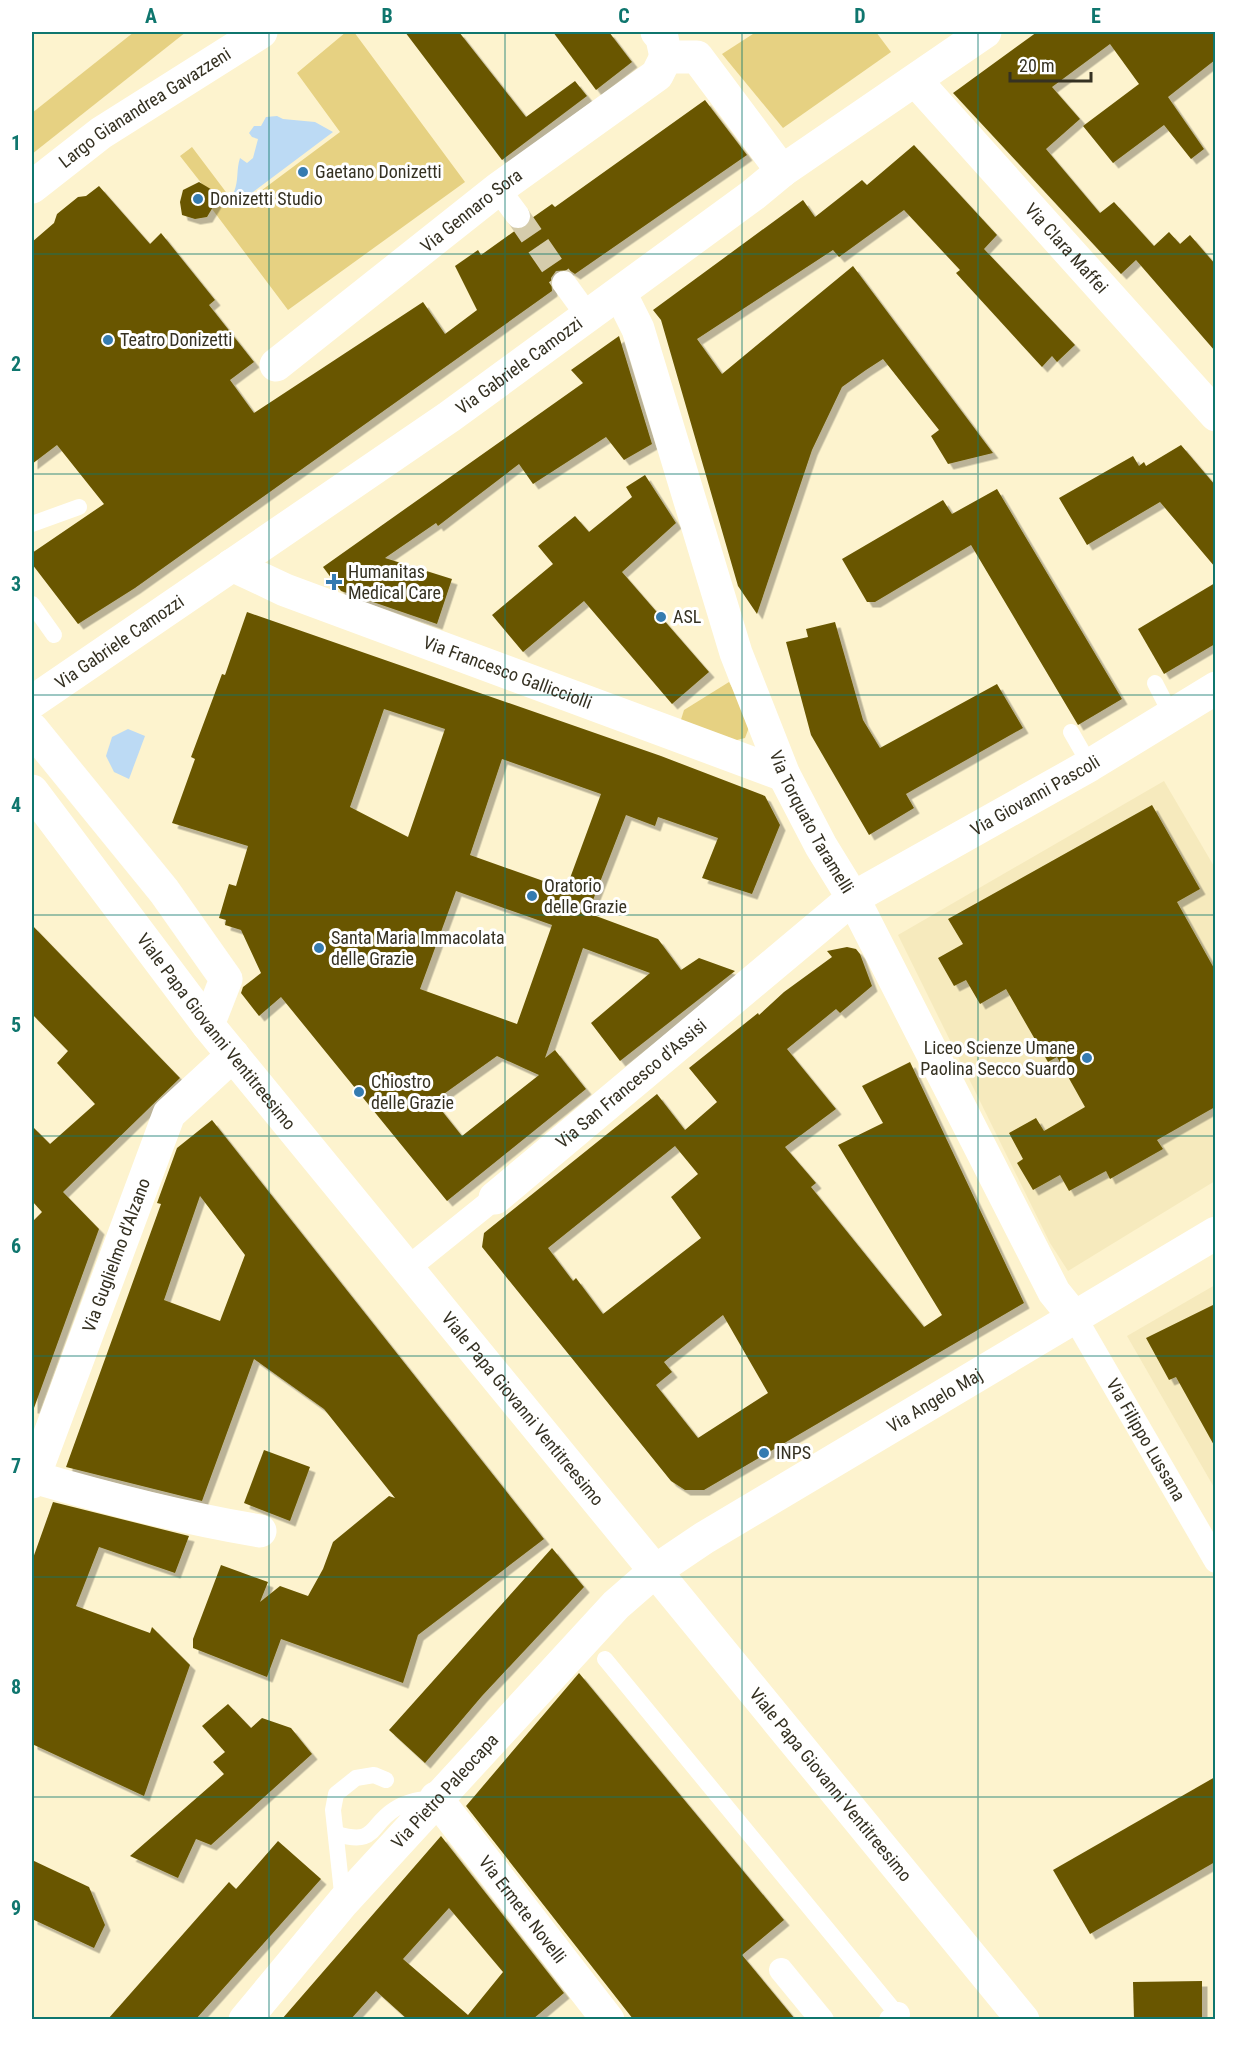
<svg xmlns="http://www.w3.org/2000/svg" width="1247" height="2051" viewBox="0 0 1247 2051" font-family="'Roboto Condensed',sans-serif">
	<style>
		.built { fill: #f6eabd }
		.green { fill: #e6d182 }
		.water { fill: #bcdaf4 }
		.building { fill: #695700; fill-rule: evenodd; filter: url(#shadow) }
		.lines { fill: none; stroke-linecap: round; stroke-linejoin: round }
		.pedestrian-tunnel { stroke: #d5ccac; stroke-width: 24; stroke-dasharray: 24 12; stroke-linecap: butt }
		.service { stroke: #fff; stroke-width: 16 }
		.pedestrian { stroke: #fff; stroke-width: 24 }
		.minor { stroke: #fff; stroke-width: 33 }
		.tertiary { stroke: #fff; stroke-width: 33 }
		.secondary { stroke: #fff; stroke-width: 33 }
		.grid { fill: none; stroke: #0f766e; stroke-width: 1.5; stroke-opacity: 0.55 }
		.poi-dot { fill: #357bb0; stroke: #fff; stroke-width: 2 }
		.labels { text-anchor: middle; stroke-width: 6; stroke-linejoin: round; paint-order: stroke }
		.street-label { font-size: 18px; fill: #353122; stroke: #fff }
		.poi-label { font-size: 18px; fill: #353122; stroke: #fff; text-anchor: start }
		.neatline { fill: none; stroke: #0f766e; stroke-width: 2 }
		.grid-label { font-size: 20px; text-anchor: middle; font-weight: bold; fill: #0f766e }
	</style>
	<defs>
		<filter id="shadow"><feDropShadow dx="5.5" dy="5.5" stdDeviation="0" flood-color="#0004"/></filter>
	</defs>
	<rect width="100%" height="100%" fill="#fdf3ce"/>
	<g class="built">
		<path d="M1164 781 1215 868V1181L1068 1271 1050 1243 898 935Z"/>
		<path d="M1215 1285V1489L1127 1336Z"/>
	</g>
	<g class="green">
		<path d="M134 32H186L32 154V113Z"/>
		<path d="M346 32H354L465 182 288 310 212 209 213 198 180 156 192 147 238 208 340 132 297 73Z"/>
		<path d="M756 32H876L891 52 783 128 722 54Z"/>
		<path d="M729 682 751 722 745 738 733 741 679 726 684 710Z"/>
	</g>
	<g class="water">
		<path d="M277 116 283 119 315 122 333 132 241 201 234 192C239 180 236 170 240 158L247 163 253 158 258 139 252 137 249 133 254 126H261L266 117Z"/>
		<path d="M128 729 145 736 129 779 114 772 106 756 112 737Z"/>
	</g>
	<g class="building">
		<path d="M405 32H459L526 117 575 81 587 96 502 160Z"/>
		<path d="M553 32H609L632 62 596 90Z"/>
		<path d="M1037 32H1215V60L1168 97 1204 149 1191 159 1164 125 1113 163 1083 126 1139 84 1110 44 1052 87 1080 119 1046 149 1100 213 1114 202 1154 246 1169 232 1180 244 1190 235 1215 264V351L1136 260 1121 274 953 93Z"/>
		<path d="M705 100 747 155 575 274 569 270 556 271 551 278 552 291 135 588 78 624 32 564V553L104 504 57 445 32 464V242L54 223 57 214 78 197 86 196 99 186 150 244 161 233 215 300 209 305 254 362 230 380 254 413 423 302 445 334 477 310 455 266 478 250 481 255 516 230 526 228 532 218 552 204 555 207Z"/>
		<path d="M914 145 997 235 984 249 1075 345 1057 362 1052 356 1042 367 956 273 960 270 904 210 839 257 833 250 697 339 722 374 853 266 993 453 948 464 931 436 939 430 883 359 866 370 842 387 812 450 757 614 738 586 661 320 653 310 803 200 815 217 862 180 867 185Z"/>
		<path d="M199 182 214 191 216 202 207 217 195 219 182 215 180 202 183 190Z"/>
		<path d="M619 336 652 444 624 460 606 437 533 484 519 464 438 526 436 523 385 558 452 579 437 624 341 591 323 567 583 383 571 370Z"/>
		<path d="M1181 445 1215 485V567L1160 502 1087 545 1059 498 1133 456 1139 466 1144 462 1146 466Z"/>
		<path d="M645 475 676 523 622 572 709 672 672 704 584 601 523 652 492 615 553 564 538 546 575 516 589 532 632 497 626 487Z"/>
		<path d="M997 489 1122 699 1078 725 971 545 875 602H867L842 559 943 500 952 514Z"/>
		<path d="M1215 583V644L1164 674 1138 629Z"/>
		<path d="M247 612 661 756 765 796 780 825 752 894 702 878 718 838 658 817 655 826 626 815 588 913 658 939 681 970 699 958 735 971 620 1061 591 1023 650 973 583 948 545 1058 555 1050 586 1089 447 1201 281 997 259 1016 241 993 243 987 261 973 241 930 225 925 226 920 219 918 229 884 236 886 248 846 172 823 195 759 191 757 222 674 225 675ZM384 709 445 729 408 837 350 807ZM502 759 601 794 566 889 470 855ZM456 891 552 925 517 1024 420 989ZM497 1056 539 1075 462 1136 434 1101Z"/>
		<path d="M835 622 863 720 880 748 997 684 1023 728 906 794 914 808 869 835 811 735 786 642 808 637 806 629Z"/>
		<path d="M1152 805 1200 889 1177 902 1215 970V1107L1157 1140 1163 1149 1110 1179 1106 1171 1069 1191 1060 1175 1033 1190 1017 1163 1023 1159 1009 1133 1036 1118 1044 1131 1085 1107 1057 1057 1048 1062 1006 989 980 1004 966 980 954 986 938 958 963 944 948 919Z"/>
		<path d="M32 925 180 1078 63 1192 99 1229 34 1408H32V1222L42 1212 32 1201V1126L50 1144 95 1104 57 1063 68 1051 32 1014Z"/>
		<path d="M847 947 856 949 860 954 872 986 840 1013 836 1009 787 1049 836 1109 785 1147 816 1183 811 1187 924 1327 942 1315 838 1145 883 1123 862 1086 910 1062 1024 1303 704 1490H685L671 1481 482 1247 484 1233 657 1094 685 1130 717 1102 689 1068 758 1013 759 1015 784 992 832 957 827 951ZM675 1146 698 1174 671 1197 701 1238 603 1314 576 1278 573 1281 548 1248ZM723 1315 768 1393 698 1438 656 1385 672 1372 664 1362Z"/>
		<path d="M212 1120 544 1539 418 1635 403 1683 281 1639 267 1677 193 1648V1639L221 1565 268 1582 260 1602 280 1586 308 1596 323 1569 333 1542 389 1496 395 1498 324 1409 254 1359 202 1501 66 1467 161 1204 157 1203 177 1148ZM200 1196 245 1255 220 1321 164 1300Z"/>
		<path d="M1215 1304V1447L1176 1377 1169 1380 1146 1338Z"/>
		<path d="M264 1450 310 1467 290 1521 244 1503Z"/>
		<path d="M53 1502 189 1536 175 1573 99 1547 76 1606 150 1633 152 1627 190 1665 144 1796 32 1744V1561Z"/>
		<path d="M552 1548 584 1587 482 1696 425 1763 389 1730Z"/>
		<path d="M579 1673 784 1920 742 1955 795 2019H633L466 1806Z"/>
		<path d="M228 1704 251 1728 262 1718 291 1728 312 1754 211 1845 196 1839 178 1878 130 1856 224 1774 213 1762 225 1752 202 1726Z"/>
		<path d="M1215 1777V1862L1090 1934 1053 1870Z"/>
		<path d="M441 1836 564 1993 533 2019H407L376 1991 351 2019H282ZM449 1908 503 1972 468 2015 403 1959Z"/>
		<path d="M278 1841 321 1879 196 2019H108L229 1882 236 1889Z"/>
		<path d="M32 1860 89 1887 105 1925 94 1948 32 1919Z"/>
		<path d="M1202 1981V2019H1134L1133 1982Z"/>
	</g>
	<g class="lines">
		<path class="pedestrian-tunnel" d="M518 216 564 283"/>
		<g class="service">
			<path d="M32 524 79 507"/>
			<path d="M32 604 54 635"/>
			<path d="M1155 683 1172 716"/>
			<path d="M1071 732 1090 765"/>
			<path d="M605 1659 902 2020"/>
			<path d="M337 1834C377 1846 369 1825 395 1809 408 1801 421 1799 436 1798"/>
			<path d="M343 1902 333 1810 336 1794 356 1778 374 1775 386 1780"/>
		</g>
		<g class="pedestrian">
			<path d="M498 189 518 216"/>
			<path d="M564 283 588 316"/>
			<path d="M408 1268 495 1198"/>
			<path id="s1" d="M1075 1318 1216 1561"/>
			<path d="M781 1970 822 2020"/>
			<path d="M891 2020 898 2014"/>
		</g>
		<g class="minor">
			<path d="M657 32 662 38 666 57H697L782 171"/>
			<path id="s2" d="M916 81 1216 415"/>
			<path id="s3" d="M32 187 101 133 261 32"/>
			<path id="s4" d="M620 293 638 329 736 653 784 775 821 846 853 898 1054 1292 1075 1318"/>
			<path id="s5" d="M276 365 498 189 657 75 666 57"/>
			<path id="s6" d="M232 565 285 590 784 775"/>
			<path id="s7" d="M32 702 449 417 753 195 782 171 985 32"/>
			<path id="s8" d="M495 1198 853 898 1090 765 1216 688"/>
			<path d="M33 1477C108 1499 183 1518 260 1531"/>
			<path id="s9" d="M32 1482 169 1114 233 1055"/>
			<path id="s10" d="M436 1798 608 2020"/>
		</g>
		<g class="tertiary">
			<path d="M32 729 164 891 226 979 208 1025"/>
			<path id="s11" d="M32 791 208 1025 1023 2020"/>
		</g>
		<path class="secondary" id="s12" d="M245 2020 343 1902 616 1605 655 1571 704 1538 1216 1233"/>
	</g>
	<path class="grid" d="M269 32V2020M505 32V2020M742 32V2020M978 32V2020M32 254H1216M32 474H1216M32 695H1216M32 915H1216M32 1136H1216M32 1356H1216M32 1577H1216M32 1797H1216"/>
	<g class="poi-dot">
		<circle cx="303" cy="172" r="6"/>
		<circle cx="198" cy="199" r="6"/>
		<circle cx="108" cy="340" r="6"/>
		<path d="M331 573h6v6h6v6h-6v6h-6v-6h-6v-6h6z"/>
		<circle cx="661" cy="617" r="6"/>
		<circle cx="532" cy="896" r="6"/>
		<circle cx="319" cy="948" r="6"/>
		<circle cx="1087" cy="1058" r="6"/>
		<circle cx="359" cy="1092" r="6"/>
		<circle cx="764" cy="1453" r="6"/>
	</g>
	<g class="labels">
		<g class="street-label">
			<text dy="6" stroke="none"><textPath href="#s3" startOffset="138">Largo Gianandrea Gavazzeni</textPath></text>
			<text dy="6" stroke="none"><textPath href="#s5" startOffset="249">Via Gennaro Sora</textPath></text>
			<text dy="6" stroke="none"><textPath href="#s2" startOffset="225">Via Clara Maffei</textPath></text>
			<text dy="6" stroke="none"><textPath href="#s7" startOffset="592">Via Gabriele Camozzi</textPath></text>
			<text dy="6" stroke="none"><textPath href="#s7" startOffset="106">Via Gabriele Camozzi</textPath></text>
			<text dy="6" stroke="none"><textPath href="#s6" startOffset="296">Via Francesco Gallicciolli</textPath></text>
			<text dy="6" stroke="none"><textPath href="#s8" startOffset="676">Via Giovanni Pascoli</textPath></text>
			<text dy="6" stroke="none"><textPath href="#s4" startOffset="564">Via Torquato Taramelli</textPath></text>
			<text dy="6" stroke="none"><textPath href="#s11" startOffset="303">Viale Papa Giovanni Ventitreesimo</textPath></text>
			<text dy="6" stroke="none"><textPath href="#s8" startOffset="178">Via San Francesco d'Assisi</textPath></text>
			<text dy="6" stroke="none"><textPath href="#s9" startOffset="242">Via Guglielmo d'Alzano</textPath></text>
			<text dy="6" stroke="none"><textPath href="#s12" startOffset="936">Via Angelo Maj</textPath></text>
			<text dy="6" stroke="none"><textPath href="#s11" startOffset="789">Viale Papa Giovanni Ventitreesimo</textPath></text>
			<text dy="6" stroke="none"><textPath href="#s1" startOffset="141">Via Filippo Lussana</textPath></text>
			<text dy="6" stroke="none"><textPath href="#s11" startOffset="1275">Viale Papa Giovanni Ventitreesimo</textPath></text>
			<text dy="6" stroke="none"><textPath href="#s12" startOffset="304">Via Pietro Paleocapa</textPath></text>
			<text dy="6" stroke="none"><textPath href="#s10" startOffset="141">Via Ermete Novelli</textPath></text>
		</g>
		<g class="poi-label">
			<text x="315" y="178">Gaetano Donizetti</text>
			<text x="210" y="205">Donizetti Studio</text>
			<text x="120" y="346">Teatro Donizetti</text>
			<text x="348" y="578">Humanitas<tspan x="348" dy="21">Medical Care</tspan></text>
			<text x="673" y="623">ASL</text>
			<text x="544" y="892">Oratorio<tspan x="544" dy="21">delle Grazie</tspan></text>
			<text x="331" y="944">Santa Maria Immacolata<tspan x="331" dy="21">delle Grazie</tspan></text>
			<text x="1075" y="1054" text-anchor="end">Liceo Scienze Umane<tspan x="1075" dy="21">Paolina Secco Suardo</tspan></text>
			<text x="371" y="1088">Chiostro<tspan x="371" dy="21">delle Grazie</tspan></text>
			<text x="776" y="1459">INPS</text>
		</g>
	</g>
	<rect width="1247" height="2051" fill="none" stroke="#ffffff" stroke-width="66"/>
	<path d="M1010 72v9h81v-9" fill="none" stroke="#353122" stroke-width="3"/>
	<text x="1019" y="72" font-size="18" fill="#353122" stroke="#ffffff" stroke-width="4.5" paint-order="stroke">20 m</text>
	<rect x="33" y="33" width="1181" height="1985" class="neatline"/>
	<g class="grid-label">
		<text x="151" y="23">A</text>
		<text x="387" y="23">B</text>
		<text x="624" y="23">C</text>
		<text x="860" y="23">D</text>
		<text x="1096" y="23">E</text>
		<text x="16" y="150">1</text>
		<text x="16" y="371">2</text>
		<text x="16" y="591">3</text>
		<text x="16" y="812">4</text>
		<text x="16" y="1032">5</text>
		<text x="16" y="1253">6</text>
		<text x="16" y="1473">7</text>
		<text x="16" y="1694">8</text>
		<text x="16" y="1915">9</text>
	</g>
</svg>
